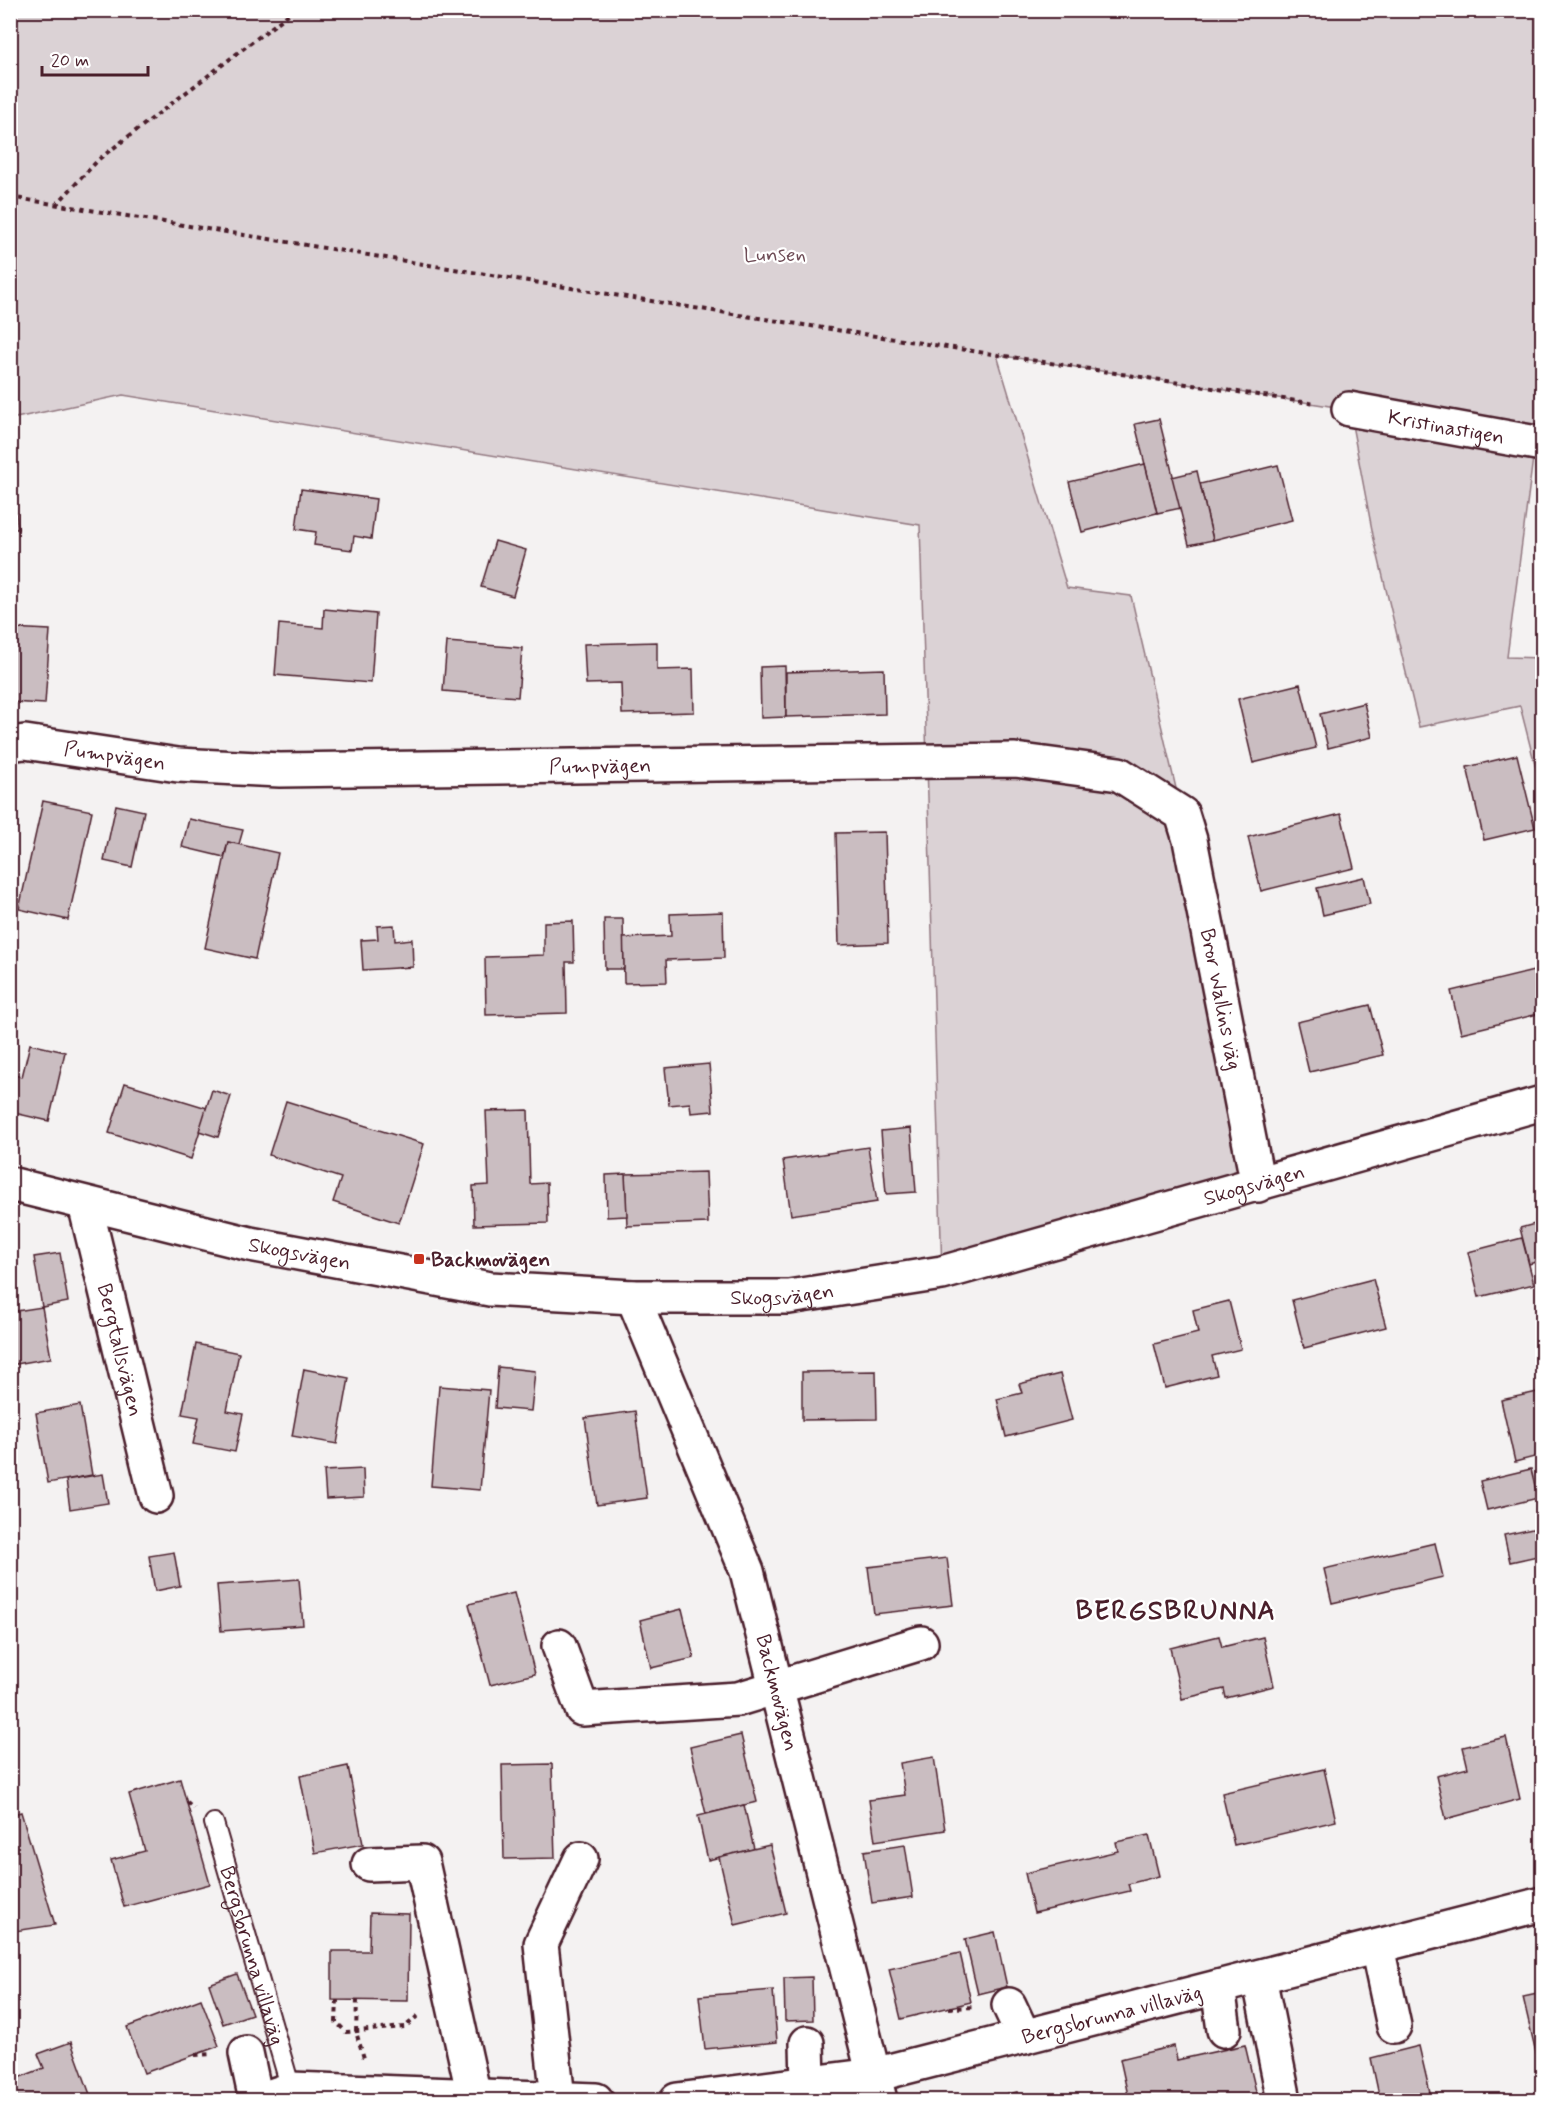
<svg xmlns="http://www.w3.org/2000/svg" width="1553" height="2111" viewBox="0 0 1553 2111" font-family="Mynerve,sans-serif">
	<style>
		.green { fill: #dbd2d5; stroke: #927880; stroke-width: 1.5 }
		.building { fill: #cabdc1; stroke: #4a1f2b; stroke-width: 1.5 }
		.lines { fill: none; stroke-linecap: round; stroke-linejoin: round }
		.lane-casing { stroke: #4a1f2b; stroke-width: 22 }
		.street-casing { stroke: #4a1f2b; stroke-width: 38 }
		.secondary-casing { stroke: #4a1f2b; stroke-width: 38 }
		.path { stroke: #4a1f2b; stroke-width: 4; stroke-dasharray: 4.5 4.5; stroke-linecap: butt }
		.lane { stroke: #fff; stroke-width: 18 }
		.street { stroke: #fff; stroke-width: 33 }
		.secondary { stroke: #fff; stroke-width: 33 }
		.poi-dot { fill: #c8321e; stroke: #fff; stroke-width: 2 }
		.labels { text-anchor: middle; stroke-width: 4.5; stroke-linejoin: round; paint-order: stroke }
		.park-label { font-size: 21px; fill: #6e4c56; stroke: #fff }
		.street-label { font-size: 21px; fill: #4a1f2b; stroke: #fff }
		.poi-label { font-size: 21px; font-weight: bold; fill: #4a1f2b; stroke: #fff; text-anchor: start }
		.district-label { font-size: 27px; font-weight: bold; letter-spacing: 1.5px; fill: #4a1f2b; stroke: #fff }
	</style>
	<rect width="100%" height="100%" fill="#f4f2f2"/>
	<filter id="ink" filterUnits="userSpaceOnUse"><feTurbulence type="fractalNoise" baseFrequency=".0167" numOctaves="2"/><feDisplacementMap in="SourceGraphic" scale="12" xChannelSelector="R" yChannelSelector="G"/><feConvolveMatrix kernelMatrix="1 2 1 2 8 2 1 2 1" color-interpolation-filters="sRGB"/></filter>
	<g filter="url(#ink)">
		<path class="green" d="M10 11H1542V444L1535 443 1507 657 1542 658V792L1520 706 1419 727 1373 535 1349 409 997 355 1067 588 1131 596 1182 814 1258 1185 942 1273 920 525 123 395 11 419Z"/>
		<g class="building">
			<path d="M1159 419 1181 508 1157 513 1135 424Z"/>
			<path d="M10 455 18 529H10Z"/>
			<path d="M1145 464 1157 513 1082 532 1069 482Z"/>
			<path d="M1278 465 1292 520 1213 540 1200 484Z"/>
			<path d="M1197 471 1213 540 1189 545 1172 477Z"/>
			<path d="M301 489 376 499 371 539 354 536 352 550 314 545 316 532 296 529Z"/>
			<path d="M495 541 526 550 513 596 481 587Z"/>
			<path d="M324 609 376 614 371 683 275 675 279 624 323 628Z"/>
			<path d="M10 628 50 630 45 704 10 702Z"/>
			<path d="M447 642 522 648 518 697 443 691Z"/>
			<path d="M657 642V670L693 669 694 712 622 714 621 683 586 684 584 644Z"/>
			<path d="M785 666 786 717 761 718 760 667Z"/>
			<path d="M884 669 885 714 786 717V672Z"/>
			<path d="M1300 684 1316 748 1253 763 1238 699Z"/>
			<path d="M1364 703 1372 737 1328 748 1320 714Z"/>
			<path d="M1517 755 1535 828 1484 840 1467 767Z"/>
			<path d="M43 801 92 811 68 920 19 909Z"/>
			<path d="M116 805 144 811 132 867 104 861Z"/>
			<path d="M1341 814 1354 868 1261 891 1248 837Z"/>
			<path d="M189 819 243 830 239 844 228 842 224 857 182 847Z"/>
			<path d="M885 832 888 943 839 945 836 833Z"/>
			<path d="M228 842 278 853 255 959 205 948Z"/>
			<path d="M1364 877 1370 904 1323 915 1317 888Z"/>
			<path d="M723 912 724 958 666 960 667 982 624 983 623 938 671 936 670 914Z"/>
			<path d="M604 919H623L624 969H605Z"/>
			<path d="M573 921 574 962H566L567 1013 486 1015 485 957 544 955V922Z"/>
			<path d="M394 925 395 941 412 939 413 967 363 970 361 940 378 939 377 926Z"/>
			<path d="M1542 969V1013L1461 1033 1451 991Z"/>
			<path d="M1370 1005 1383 1055 1309 1072 1297 1022Z"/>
			<path d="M30 1044 65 1052 49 1121 10 1112V1074L22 1077Z"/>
			<path d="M709 1064 713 1111 691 1113 690 1103 669 1105 665 1068Z"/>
			<path d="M125 1083 207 1108 191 1159 109 1133Z"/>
			<path d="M212 1090 231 1096 218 1137 199 1131Z"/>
			<path d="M286 1101 424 1144 399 1223 333 1202 341 1178 269 1155Z"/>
			<path d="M528 1110 530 1184 547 1183 548 1223 474 1225 473 1186 489 1185 486 1111Z"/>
			<path d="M911 1128 916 1192 886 1194 881 1131Z"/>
			<path d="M868 1147 877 1202 791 1215 783 1160Z"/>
			<path d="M706 1172 708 1223 627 1226 625 1174Z"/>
			<path d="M625 1174 627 1216 607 1217 606 1175Z"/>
			<path d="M1542 1222V1260L1529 1264 1520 1228Z"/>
			<path d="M1522 1238 1534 1284 1479 1297 1468 1252Z"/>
			<path d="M60 1253 68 1302 42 1307 34 1257Z"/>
			<path d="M1373 1279 1386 1327 1304 1348 1292 1300Z"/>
			<path d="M1229 1301 1241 1349 1212 1356 1217 1375 1165 1388 1154 1344 1198 1333 1193 1310Z"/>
			<path d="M42 1307 51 1358 10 1365V1312Z"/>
			<path d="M196 1344 239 1353 227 1411 243 1414 235 1452 193 1444 199 1417 182 1414Z"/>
			<path d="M498 1367 535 1371 531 1411 495 1408Z"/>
			<path d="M304 1369 349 1378 337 1444 292 1436Z"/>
			<path d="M876 1371 877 1419 802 1420V1372Z"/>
			<path d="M1060 1374 1072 1420 1006 1437 997 1399 1022 1393 1019 1384Z"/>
			<path d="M439 1386 489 1390 480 1490 431 1486Z"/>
			<path d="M1542 1391V1455L1515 1462 1501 1400Z"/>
			<path d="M80 1405 92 1475 48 1483 36 1413Z"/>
			<path d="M635 1411 647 1498 597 1505 585 1418Z"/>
			<path d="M363 1469 364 1497 326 1499 324 1471Z"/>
			<path d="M1531 1469 1538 1498 1487 1510 1480 1481Z"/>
			<path d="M103 1474 108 1503 70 1509 66 1480Z"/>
			<path d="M1542 1527V1555L1510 1562 1504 1535Z"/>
			<path d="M1435 1543 1443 1577 1332 1603 1324 1569Z"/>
			<path d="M174 1552 180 1586 155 1591 149 1556Z"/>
			<path d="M947 1558 953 1605 874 1614 868 1567Z"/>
			<path d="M299 1579 303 1625 221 1631 217 1585Z"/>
			<path d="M514 1593 535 1674 490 1685 469 1604Z"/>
			<path d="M682 1609 694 1658 651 1668 640 1620Z"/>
			<path d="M1219 1636 1222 1647 1263 1637 1274 1686 1226 1698 1224 1689 1182 1699 1170 1648Z"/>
			<path d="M741 1735 757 1802 706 1814 690 1747Z"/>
			<path d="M1506 1737 1520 1799 1446 1819 1436 1776 1468 1768 1463 1747Z"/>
			<path d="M934 1757 945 1830 875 1841 869 1800 905 1795 900 1763Z"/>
			<path d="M552 1764 555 1858 504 1859 502 1765Z"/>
			<path d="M348 1766 363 1844 315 1853 300 1776Z"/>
			<path d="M1324 1769 1336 1821 1234 1845 1222 1793Z"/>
			<path d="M180 1779 210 1884 124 1907 111 1860 145 1851 129 1794Z"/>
			<path d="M744 1805 754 1849 708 1860 698 1816Z"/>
			<path d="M21 1812 55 1925 15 1931 10 1920V1815Z"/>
			<path d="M1149 1835 1159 1876 1128 1884 1130 1891 1034 1913 1025 1873 1118 1851 1116 1842Z"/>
			<path d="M770 1845 786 1913 735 1925 719 1857Z"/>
			<path d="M905 1845 913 1897 872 1903 864 1851Z"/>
			<path d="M370 1913 409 1914 408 2001 332 2000V1951H369Z"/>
			<path d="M995 1932 1007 1987 978 1994 965 1939Z"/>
			<path d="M960 1953 971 2002 901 2019 889 1969Z"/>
			<path d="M237 1974 252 2014 223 2024 209 1984Z"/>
			<path d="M812 1977 813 2020 785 2021 784 1978Z"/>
			<path d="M773 1990 777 2042 705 2049 699 1996Z"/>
			<path d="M1542 1993V2052L1536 2053 1523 1997Z"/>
			<path d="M201 1999 219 2046 144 2073 127 2027Z"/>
			<path d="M71 2042 92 2100H15L10 2081 44 2068 38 2054Z"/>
			<path d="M1245 2045 1258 2100H1129L1120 2059 1174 2046 1177 2060Z"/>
			<path d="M1419 2046 1430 2093 1399 2100H1380L1371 2058Z"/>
			<path d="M1017 2092 1019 2100H993V2098Z"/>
		</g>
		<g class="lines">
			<defs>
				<g id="lane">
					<path id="s1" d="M214 1823 291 2089"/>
				</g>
				<g id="street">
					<path id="s2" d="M1349 409 1542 444"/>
					<path id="s3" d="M10 744 25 742 178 765 280 770 1015 760 1119 774 1182 814 1190 840 1258 1185"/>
					<path id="s4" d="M85 1204 156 1496"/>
					<path id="s5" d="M633 1297 747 1571 880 2100"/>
					<path d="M559 1646 582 1709 738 1699 921 1643"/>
					<path d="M369 1864 422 1862 474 2096"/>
					<path d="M1377 1947 1394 2026"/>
					<path d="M1259 1977 1284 2100"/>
					<path d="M1218 1987 1224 2030"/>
					<path d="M1009 2005 1024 2037"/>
					<path d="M807 2043 808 2083"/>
					<path d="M246 2053 256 2100"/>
					<path d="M558 2099 541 1944 581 1859"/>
					<path d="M259 2100 291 2089 596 2100"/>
					<path id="s6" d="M677 2100 874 2075 1542 1904"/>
				</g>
				<g id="secondary">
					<path id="s7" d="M10 1184 250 1244 490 1289 633 1297H789L942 1273 1542 1103"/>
				</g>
			</defs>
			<use href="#lane" class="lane-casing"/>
			<use href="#street" class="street-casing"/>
			<use href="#secondary" class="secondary-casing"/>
			<g class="path">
				<path d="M10 197 707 310 1316 404"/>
				<path d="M56 205 99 159 294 10"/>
				<path d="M187 1802 194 1808"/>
				<path d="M337 2000 336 2022 346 2032 405 2027 421 2013"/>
				<path d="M357 2000 356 2032 364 2058"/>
				<path d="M949 2008 975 2007"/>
				<path d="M195 2055 212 2054"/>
			</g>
			<use href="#lane" class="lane"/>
			<use href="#street" class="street"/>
			<use href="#secondary" class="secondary"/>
		</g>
	</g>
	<rect class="poi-dot" x="413" y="1253" width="12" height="12" rx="3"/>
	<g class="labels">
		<g class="park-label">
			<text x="775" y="261">Lunsen</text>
		</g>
		<g class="street-label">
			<text dy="7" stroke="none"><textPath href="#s2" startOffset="99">Kristinastigen</textPath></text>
			<text dy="7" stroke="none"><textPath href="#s3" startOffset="106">Pumpvägen</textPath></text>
			<text dy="7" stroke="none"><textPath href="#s3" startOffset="592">Pumpvägen</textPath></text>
			<text dy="7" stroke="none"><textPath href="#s3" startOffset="1376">Bror Wallins väg</textPath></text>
			<text dy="7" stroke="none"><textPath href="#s7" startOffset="1270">Skogsvägen</textPath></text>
			<text dy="7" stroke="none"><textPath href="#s7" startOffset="298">Skogsvägen</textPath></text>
			<text dy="7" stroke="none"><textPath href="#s7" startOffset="784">Skogsvägen</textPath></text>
			<text dy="7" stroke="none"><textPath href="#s4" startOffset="150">Bergtallsvägen</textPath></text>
			<text dy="7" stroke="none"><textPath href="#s5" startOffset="422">Backmovägen</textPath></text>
			<text dy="7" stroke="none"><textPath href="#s1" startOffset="138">Bergsbrunna villaväg</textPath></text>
			<text dy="7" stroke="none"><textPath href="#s6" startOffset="444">Bergsbrunna villaväg</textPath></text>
		</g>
		<g class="poi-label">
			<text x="431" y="1266">Backmovägen</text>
		</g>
		<g class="district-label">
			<text x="1176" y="1619">BERGSBRUNNA</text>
		</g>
	</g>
	<rect width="1553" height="2111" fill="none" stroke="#fff" stroke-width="36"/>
	<rect x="18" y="18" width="1517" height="2075" fill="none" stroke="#4a1f2b" stroke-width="2" filter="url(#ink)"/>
	<path d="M42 66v9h106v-9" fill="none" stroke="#4a1f2b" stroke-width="3"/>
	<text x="51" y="66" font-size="18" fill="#4a1f2b" stroke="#ffffff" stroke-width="4.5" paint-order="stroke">20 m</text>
</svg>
